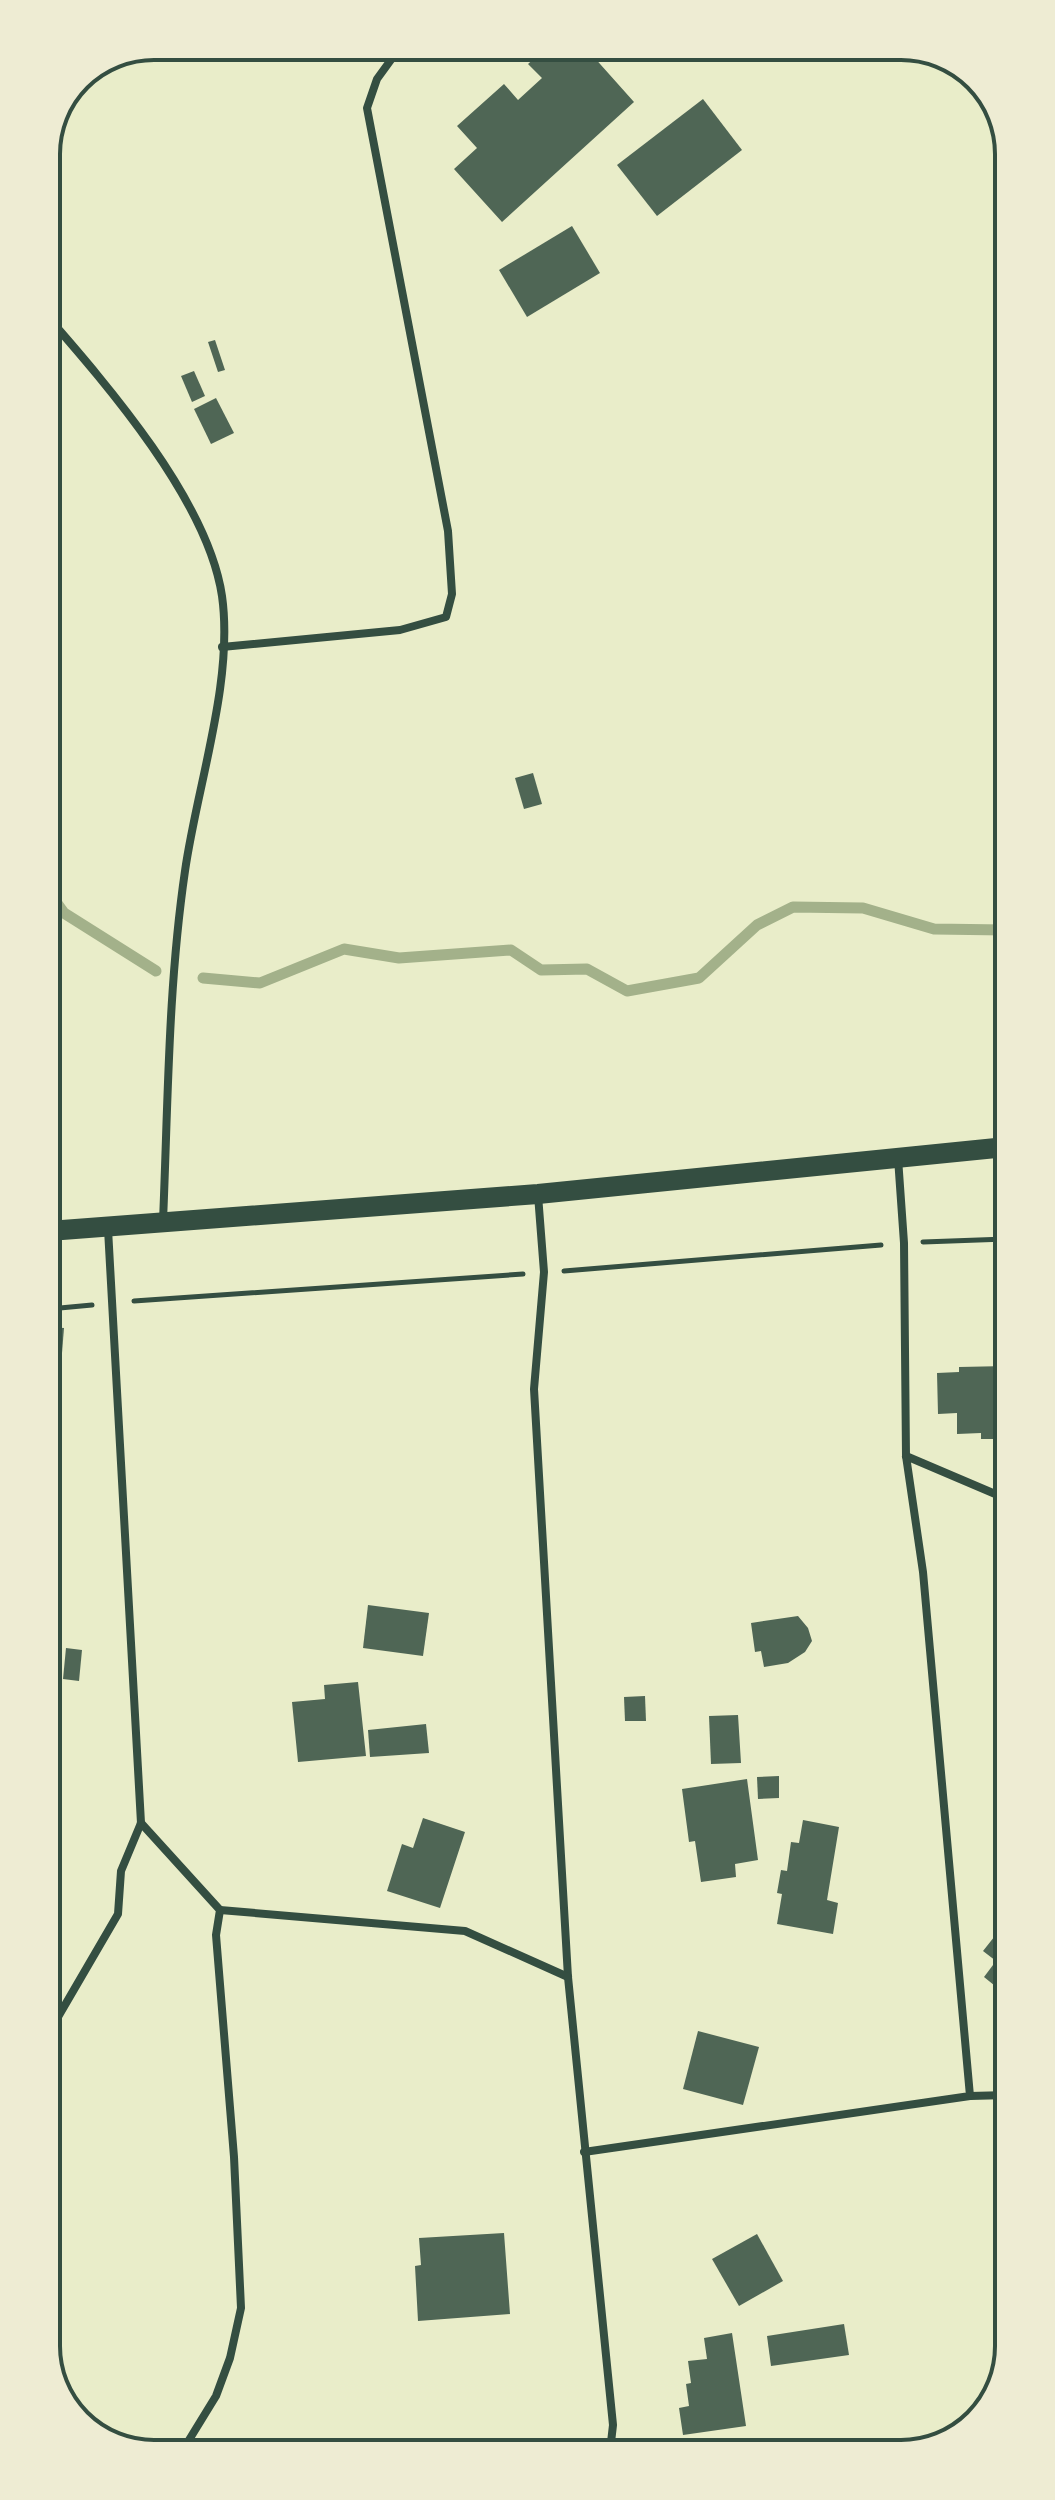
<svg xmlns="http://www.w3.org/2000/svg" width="1055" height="2500" viewBox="0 0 1055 2500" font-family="'Public Sans',sans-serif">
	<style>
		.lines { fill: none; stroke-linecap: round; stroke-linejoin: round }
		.stream { stroke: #a3b18a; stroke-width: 11 }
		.building { fill: #4f6655 }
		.path { stroke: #344e41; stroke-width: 5 }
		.minor { stroke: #344e41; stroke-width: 8 }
		.primary { stroke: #344e41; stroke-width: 20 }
		.rim { fill: none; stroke: #344e41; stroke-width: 4 }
	</style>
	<rect width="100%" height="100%" fill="#e9edc9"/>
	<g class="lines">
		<g class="stream">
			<path d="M48 891 64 913 156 971"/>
			<path d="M203 978 260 983 344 949 399 958 511 950 541 970 587 969 627 991 699 978 757 925 793 907 863 908 934 929 1005 930"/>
		</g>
	</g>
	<g class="building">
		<path d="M548 46H584L634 102 502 222 454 169 477 148 457 126 504 84 518 100 542 78 528 64Z"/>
		<path d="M703 99 742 150 657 216 617 165Z"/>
		<path d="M572 226 600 273 527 317 499 270Z"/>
		<path d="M215 340 225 370 218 372 208 342Z"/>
		<path d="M194 371 205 396 192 402 181 376Z"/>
		<path d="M216 398 234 433 211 444 194 409Z"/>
		<path d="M533 773 542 804 524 809 515 778Z"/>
		<path d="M49 1327 64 1328 62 1353 49 1352Z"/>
		<path d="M1007 1366V1439H981V1433L957 1434V1413L938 1414 937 1373 959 1372V1367Z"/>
		<path d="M368 1605 429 1613 423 1656 363 1648Z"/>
		<path d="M798 1616 808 1628 812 1641 805 1652 788 1663 764 1667 761 1651 755 1652 751 1623Z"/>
		<path d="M66 1648 82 1650 79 1681 63 1679Z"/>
		<path d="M358 1682 366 1756 298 1762 292 1702 325 1699 324 1685Z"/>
		<path d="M645 1696 646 1721H625L624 1697Z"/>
		<path d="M738 1715 741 1763 711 1764 709 1716Z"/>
		<path d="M426 1724 429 1753 370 1757 368 1730Z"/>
		<path d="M779 1776V1798L758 1799 757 1777Z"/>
		<path d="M747 1779 758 1860 735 1864 736 1877 701 1882 695 1841 689 1842 682 1789Z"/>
		<path d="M423 1818 465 1832 440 1908 387 1891 402 1844 413 1848Z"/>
		<path d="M803 1820 839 1827 827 1900 838 1903 833 1934 777 1924 782 1894 777 1893 781 1870 787 1871 791 1842 799 1843Z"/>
		<path d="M50 1832 62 1833 52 1891H50Z"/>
		<path d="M1002 1927 1008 1932V1990L1005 1994 984 1977 996 1961 983 1951Z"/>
		<path d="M698 2031 759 2047 743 2105 683 2089Z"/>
		<path d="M504 2233 510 2314 418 2321 415 2266 421 2265 419 2238Z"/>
		<path d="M757 2234 783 2281 739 2306 712 2259Z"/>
		<path d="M844 2324 849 2355 771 2366 767 2336Z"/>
		<path d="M732 2333 746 2426 683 2435 679 2408 689 2406 686 2384 691 2383 688 2361 707 2359 704 2338Z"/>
	</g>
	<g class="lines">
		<g class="path">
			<path d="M923 1242 1006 1239"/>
			<path d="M564 1271 881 1245"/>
			<path d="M134 1301 523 1274"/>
			<path d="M49 1309 92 1305"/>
		</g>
		<g class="minor">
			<path d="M47 316C108 386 208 501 222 596 234 681 197 786 185 871 168 987 168 1104 163 1221"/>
			<path d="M222 647 400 630 446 617 452 594 448 531 367 108 377 79 401 46"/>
			<path d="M538 1195 544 1272 534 1389 568 1977 613 2425 610 2451"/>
			<path d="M906 1456 1007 1499"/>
			<path d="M141 1823 220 1910 216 1935 234 2157 241 2308 230 2358 216 2396 181 2453"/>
			<path d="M220 1910 465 1931 568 1977"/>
			<path d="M51 2029 118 1914 121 1871 141 1823 108 1229"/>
			<path d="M970 2096 1008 2095"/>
			<path d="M584 2152 970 2096 923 1572 906 1456 904 1243 898 1158"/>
		</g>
		<path class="primary" d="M49 1231 538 1194 1006 1147"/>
	</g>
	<path d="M0 0H1055V2500H0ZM154 60H901A94 94 0 0 1 995 154V2346A94 94 0 0 1 901 2440H154A94 94 0 0 1 60 2346V154A94 94 0 0 1 154 60Z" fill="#eeecd3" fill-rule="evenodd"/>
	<path class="rim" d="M154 60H901A94 94 0 0 1 995 154V2346A94 94 0 0 1 901 2440H154A94 94 0 0 1 60 2346V154A94 94 0 0 1 154 60Z"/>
</svg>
